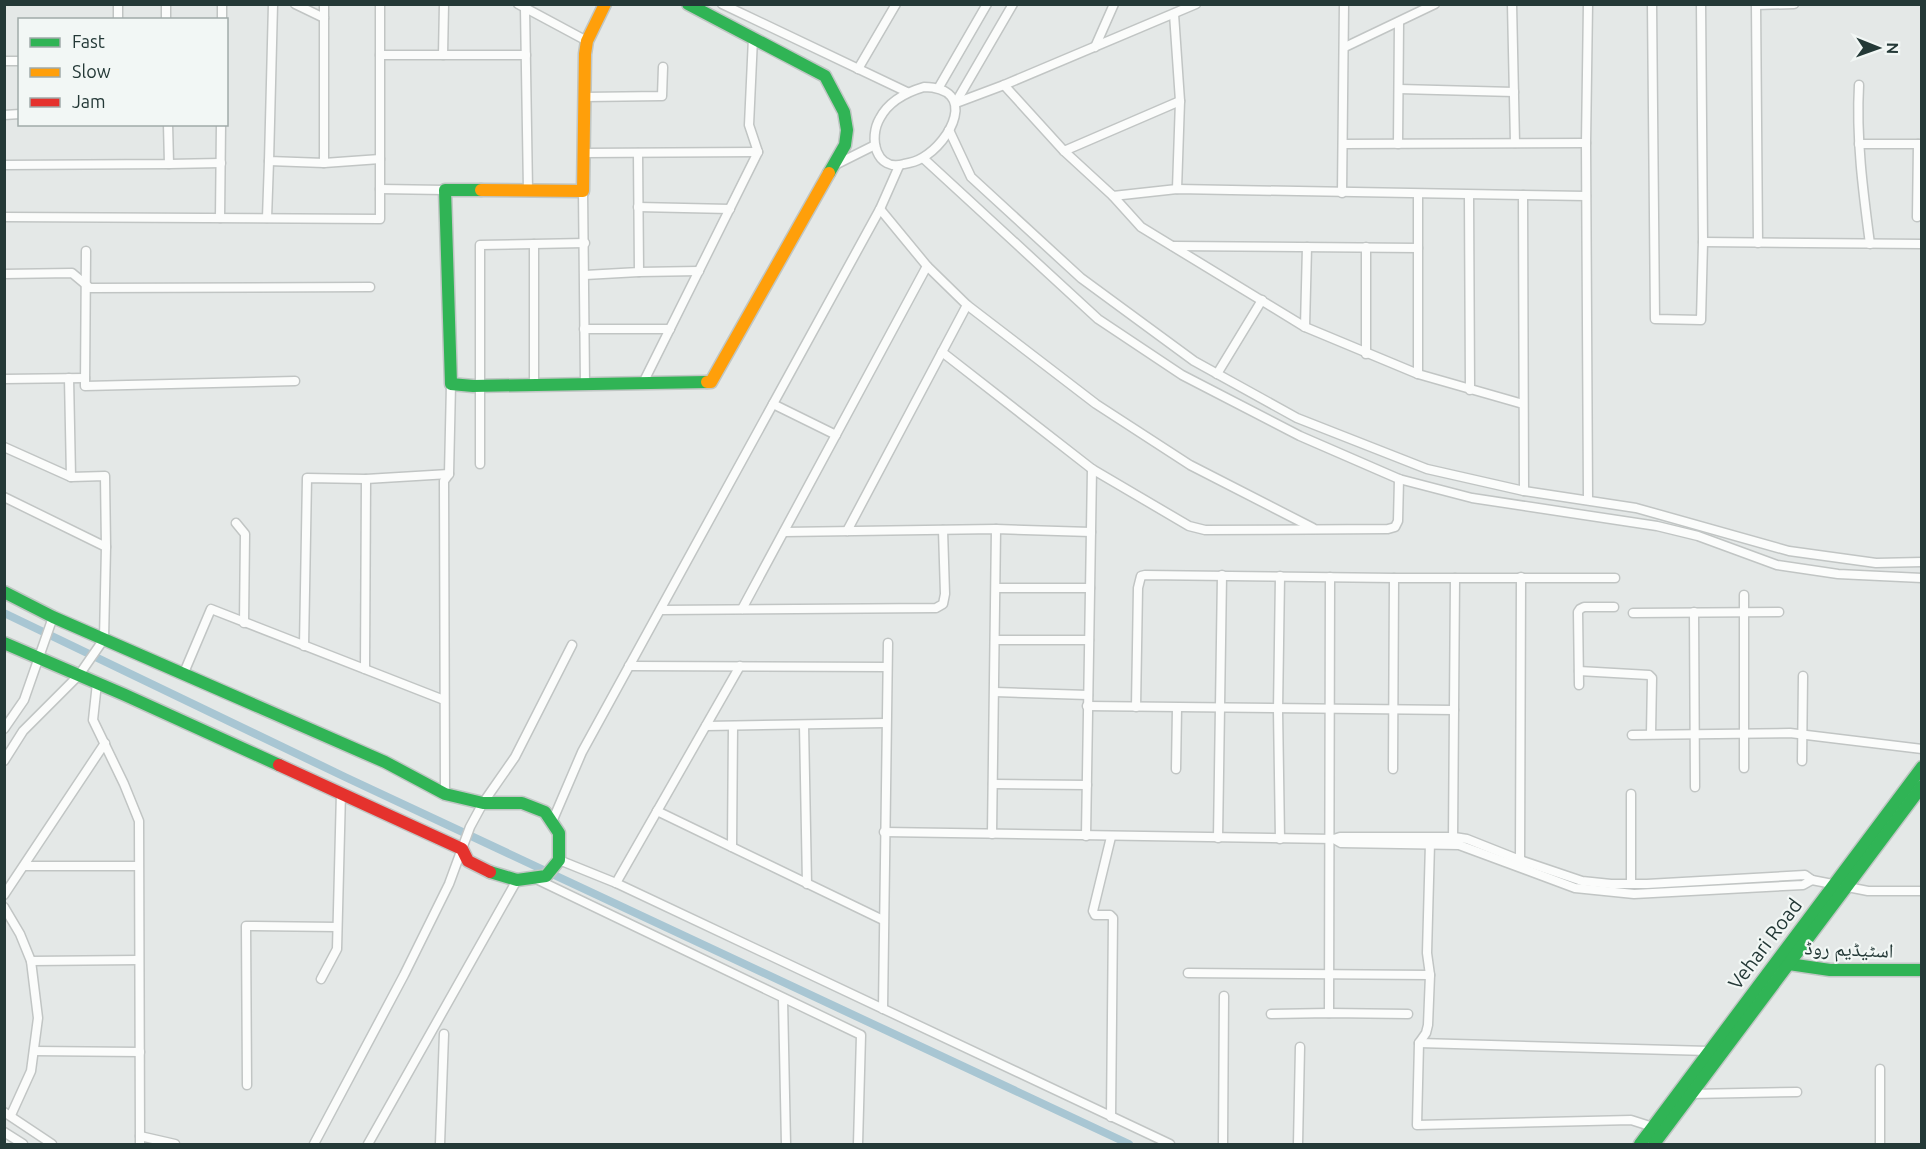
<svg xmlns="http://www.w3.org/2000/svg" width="1926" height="1149" viewBox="0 0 1926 1149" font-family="Ubuntu,'Noto Naskh Arabic',sans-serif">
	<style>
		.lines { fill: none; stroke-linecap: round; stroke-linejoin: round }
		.canal { stroke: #a8c6d3; stroke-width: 8 }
		.street-casing { stroke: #c1c5c4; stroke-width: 11 }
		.fast-casing { stroke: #c0c6c4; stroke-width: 15 }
		.slow-casing { stroke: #c0c6c4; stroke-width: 15 }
		.jam-casing { stroke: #c0c6c4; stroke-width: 15 }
		.street { stroke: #fbfcfb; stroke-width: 8 }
		.fast { stroke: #30b455; stroke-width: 12 }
		.slow { stroke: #ff9f0a; stroke-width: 12 }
		.jam { stroke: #e5322d; stroke-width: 12 }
		.labels { text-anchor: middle; stroke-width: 4.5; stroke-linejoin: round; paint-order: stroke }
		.street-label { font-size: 20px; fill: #243937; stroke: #f2f7f5 }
	</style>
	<rect width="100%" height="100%" fill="#e4e8e7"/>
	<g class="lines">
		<path class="canal" d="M4 613 345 777 1129 1144"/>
		<defs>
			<g id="street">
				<path d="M118 4V20"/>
				<path d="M166 4V20"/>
				<path d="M273 4 269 161 324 163V4"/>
				<path d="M295 4 324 18"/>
				<path d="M518 4 587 41"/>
				<path d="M722 4 907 92"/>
				<path d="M1512 4 1515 143"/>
				<path d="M1588 4 1586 143 1588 500"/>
				<path d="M1652 4 1655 319 1701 320 1703 242 1701 4"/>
				<path d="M1756 4 1758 243"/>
				<path d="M1756 5 1794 4"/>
				<path d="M525 8 528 191"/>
				<path d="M1174 14 1180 101 1177 189"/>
				<path d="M222 20V4"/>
				<path d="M1095 47 1114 4"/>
				<path d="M1345 47 1435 4"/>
				<path d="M380 55H526"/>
				<path d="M443 55 444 4"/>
				<path d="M4 61H20"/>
				<path d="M858 69 896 4"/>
				<path d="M1004 85 1064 151 1113 196 1177 189 1523 195 1524 491"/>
				<path d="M1859 85C1856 138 1863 191 1870 244"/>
				<path d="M924 87C979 88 951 142 922 158 917 161 910 163 904 164 876 172 868 138 880 118 889 101 907 92 924 87Z"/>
				<path d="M939 87 987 4"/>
				<path d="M1399 89 1514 92"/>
				<path d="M585 97 662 96 663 67"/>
				<path d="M956 102 1013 4"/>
				<path d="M956 103 1004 85 1196 4"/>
				<path d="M4 115 20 114"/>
				<path d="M949 130 971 177 1081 278 1194 361 1297 418 1427 469 1524 491 1636 508 1789 551 1876 563 1922 562"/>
				<path d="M1343 144 1586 143"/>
				<path d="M1398 144 1399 22"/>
				<path d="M1859 144H1921"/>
				<path d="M1064 151 1180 101"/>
				<path d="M584 153 758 152"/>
				<path d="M923 158 1098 319 1182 375 1300 436 1399 479 1472 498 1657 526 1698 536 1777 565 1838 574 1922 578"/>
				<path d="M324 163 380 159"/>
				<path d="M169 164 221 163"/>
				<path d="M4 165 169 164 168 124"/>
				<path d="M835 165 875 145"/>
				<path d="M380 189 445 190"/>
				<path d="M583 191 585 384"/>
				<path d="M1342 193 1344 4"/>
				<path d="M1418 194V374"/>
				<path d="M1523 195 1586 196"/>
				<path d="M1113 196 1141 227 1305 327 1418 374 1523 404"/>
				<path d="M1469 196 1470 390"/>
				<path d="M638 207 730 209"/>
				<path d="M880 209 927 266 967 305 1096 404 1190 465 1313 528"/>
				<path d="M4 217 380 219V4"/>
				<path d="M1917 217 1918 144"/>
				<path d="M220 218 221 124"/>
				<path d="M267 218 269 161"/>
				<path d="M1703 242 1922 244"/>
				<path d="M1173 246 1418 248"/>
				<path d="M1366 247V354"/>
				<path d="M86 251 85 386 295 381"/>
				<path d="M639 272 699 271"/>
				<path d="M4 274 72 273 90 288 370 287"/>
				<path d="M585 275 639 272 638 153"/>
				<path d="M1305 327 1307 247"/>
				<path d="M584 329H670"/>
				<path d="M942 352 1092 469 1189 526 1205 530 1388 529 1395 527 1398 521 1399 479"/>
				<path d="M1217 374 1262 300"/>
				<path d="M69 378 71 477"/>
				<path d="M4 379 85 378"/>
				<path d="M643 383 758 152 749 125 753 38"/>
				<path d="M534 384V244"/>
				<path d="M773 404 836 435"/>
				<path d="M4 447 71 477 105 476 106 547 4 497"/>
				<path d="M480 464V245L585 243"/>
				<path d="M236 523 245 534 244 623"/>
				<path d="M847 531 967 305"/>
				<path d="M784 532 996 529 1091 532"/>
				<path d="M996 588H1090"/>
				<path d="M1744 595V768"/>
				<path d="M742 609 927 266"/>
				<path d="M661 610 936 608 943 604 945 594 943 530"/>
				<path d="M1694 612 1695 787"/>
				<path d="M1633 613 1779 612"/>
				<path d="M995 640H1089"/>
				<path d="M304 646 307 478 366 479 449 474"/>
				<path d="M629 666 887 667"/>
				<path d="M365 669 366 479"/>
				<path d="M1579 671 1649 675 1652 678 1651 734"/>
				<path d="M183 675 211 609 444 700"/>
				<path d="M97 683 93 720 124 784 139 821 140 1144"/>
				<path d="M1579 685 1578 612 1580 609 1584 607H1614"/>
				<path d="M995 692 1088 695"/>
				<path d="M1087 706 1454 710"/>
				<path d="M1136 707 1138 588 1141 576 1145 575 1394 578H1615"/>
				<path d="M804 725 807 884"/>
				<path d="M706 726 886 723"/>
				<path d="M4 729 24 700 53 617"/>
				<path d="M1632 735 1790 733 1922 749"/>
				<path d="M4 761 23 731 79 675 104 639 106 547"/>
				<path d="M1802 761 1803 676"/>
				<path d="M1176 769 1177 708"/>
				<path d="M1393 769 1394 578"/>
				<path d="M993 784 1087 785"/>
				<path d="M445 794 444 481 449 474 451 384"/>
				<path d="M1631 794V884"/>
				<path d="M657 811 883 920"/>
				<path d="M552 822 582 752 880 209 899 166"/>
				<path d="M884 832 1334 839 1340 837H1454L1467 839 1520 860 1582 881 1611 884H1647L1805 875 1812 880 1868 891H1922"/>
				<path d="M992 834 996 529"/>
				<path d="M1086 836 1092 469"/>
				<path d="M1111 837 1093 911 1095 915H1110L1113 918 1111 1117"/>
				<path d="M1218 838 1222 575"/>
				<path d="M1280 839 1278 710 1280 576"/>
				<path d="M1334 839 1341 843 1459 845 1575 888 1634 894 1803 885 1812 880"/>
				<path d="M1453 841 1455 578"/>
				<path d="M1430 843 1427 953 1430 975 1428 1025 1426 1033 1419 1043 1417 1125 1631 1120 1653 1127"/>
				<path d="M732 847 733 726"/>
				<path d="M559 860 616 883 1170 1144"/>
				<path d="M1520 860 1521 577"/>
				<path d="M25 866H138"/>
				<path d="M534 878 861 1035 858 1144"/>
				<path d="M616 883 740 666"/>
				<path d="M4 895 105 743"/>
				<path d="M4 907 20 934 31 961 38 1018 31 1071 11 1115"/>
				<path d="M31 961 138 960"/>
				<path d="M1188 973 1430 975"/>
				<path d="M321 979 337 949 341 792"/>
				<path d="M783 999 786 1144"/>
				<path d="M883 1009 888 643"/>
				<path d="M1329 1013 1330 577"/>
				<path d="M1271 1014 1329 1013 1408 1014"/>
				<path d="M1419 1043 1709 1051"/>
				<path d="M34 1051 140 1052"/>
				<path d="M247 1085 246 926 337 927"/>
				<path d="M1691 1094 1797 1092"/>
				<path d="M4 1112 52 1144"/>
				<path d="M4 1132 23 1144"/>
				<path d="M140 1136 175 1144"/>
				<path d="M314 1144 404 975 449 884 470 827 483 803 515 757 572 645"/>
				<path d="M368 1144 517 880"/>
				<path d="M440 1144 444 1034"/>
				<path d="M1223 1144 1224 996"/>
				<path d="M1298 1144 1300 1047"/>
				<path d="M1880 1144V1069"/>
			</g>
			<g id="fast">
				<path d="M688 4 825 76 844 112 847 130 845 145 829 173"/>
				<path d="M481 190H445L451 384 473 386 707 382"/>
				<path d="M4 592 53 617 385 762 445 794 483 803H522L545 812 559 833V860L546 876 517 880 490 872"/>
				<path d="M4 643 125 695 279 765"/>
				<path d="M1782 963 1830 970H1922"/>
				<path d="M1640 1144 1922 767"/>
				<path d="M1654 1144 1922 786"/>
			</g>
			<g id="slow">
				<path d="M481 190 583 191 585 54 587 41 605 4"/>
				<path d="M707 382H711L829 173"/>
			</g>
			<path id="jam" d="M279 765 462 849 468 861 490 872"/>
		</defs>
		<use href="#street" class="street-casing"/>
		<use href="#fast" class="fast-casing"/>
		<use href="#slow" class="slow-casing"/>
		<use href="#jam" class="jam-casing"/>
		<use href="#street" class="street"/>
		<use href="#fast" class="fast"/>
		<use href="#slow" class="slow"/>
		<use href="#jam" class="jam"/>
	</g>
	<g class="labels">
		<g class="street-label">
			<text transform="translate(1765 944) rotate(-53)" y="7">Vehari Road</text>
			<text transform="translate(1849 949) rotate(2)" y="7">اسٹیڈیم روڈ</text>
		</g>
	</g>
	<rect width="1926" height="1149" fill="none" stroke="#243937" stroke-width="12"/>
	<rect x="18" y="18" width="210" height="108" fill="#f2f7f5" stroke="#a0aba9" stroke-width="1.5"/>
	<rect x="30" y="38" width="30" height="9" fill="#30b455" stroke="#a0aba9" stroke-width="1.5"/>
	<text x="72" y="48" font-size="18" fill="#243937">Fast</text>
	<rect x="30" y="68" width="30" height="9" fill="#ff9f0a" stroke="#a0aba9" stroke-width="1.5"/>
	<text x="72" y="78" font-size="18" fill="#243937">Slow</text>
	<rect x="30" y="98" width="30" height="9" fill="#e5322d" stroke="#a0aba9" stroke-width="1.5"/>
	<text x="72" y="108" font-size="18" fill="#243937">Jam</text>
	<g transform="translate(1878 48) rotate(91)" stroke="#f2f7f5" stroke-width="4.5" paint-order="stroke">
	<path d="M0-4.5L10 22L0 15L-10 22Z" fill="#243937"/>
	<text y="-9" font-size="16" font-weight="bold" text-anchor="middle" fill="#243937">N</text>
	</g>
</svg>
